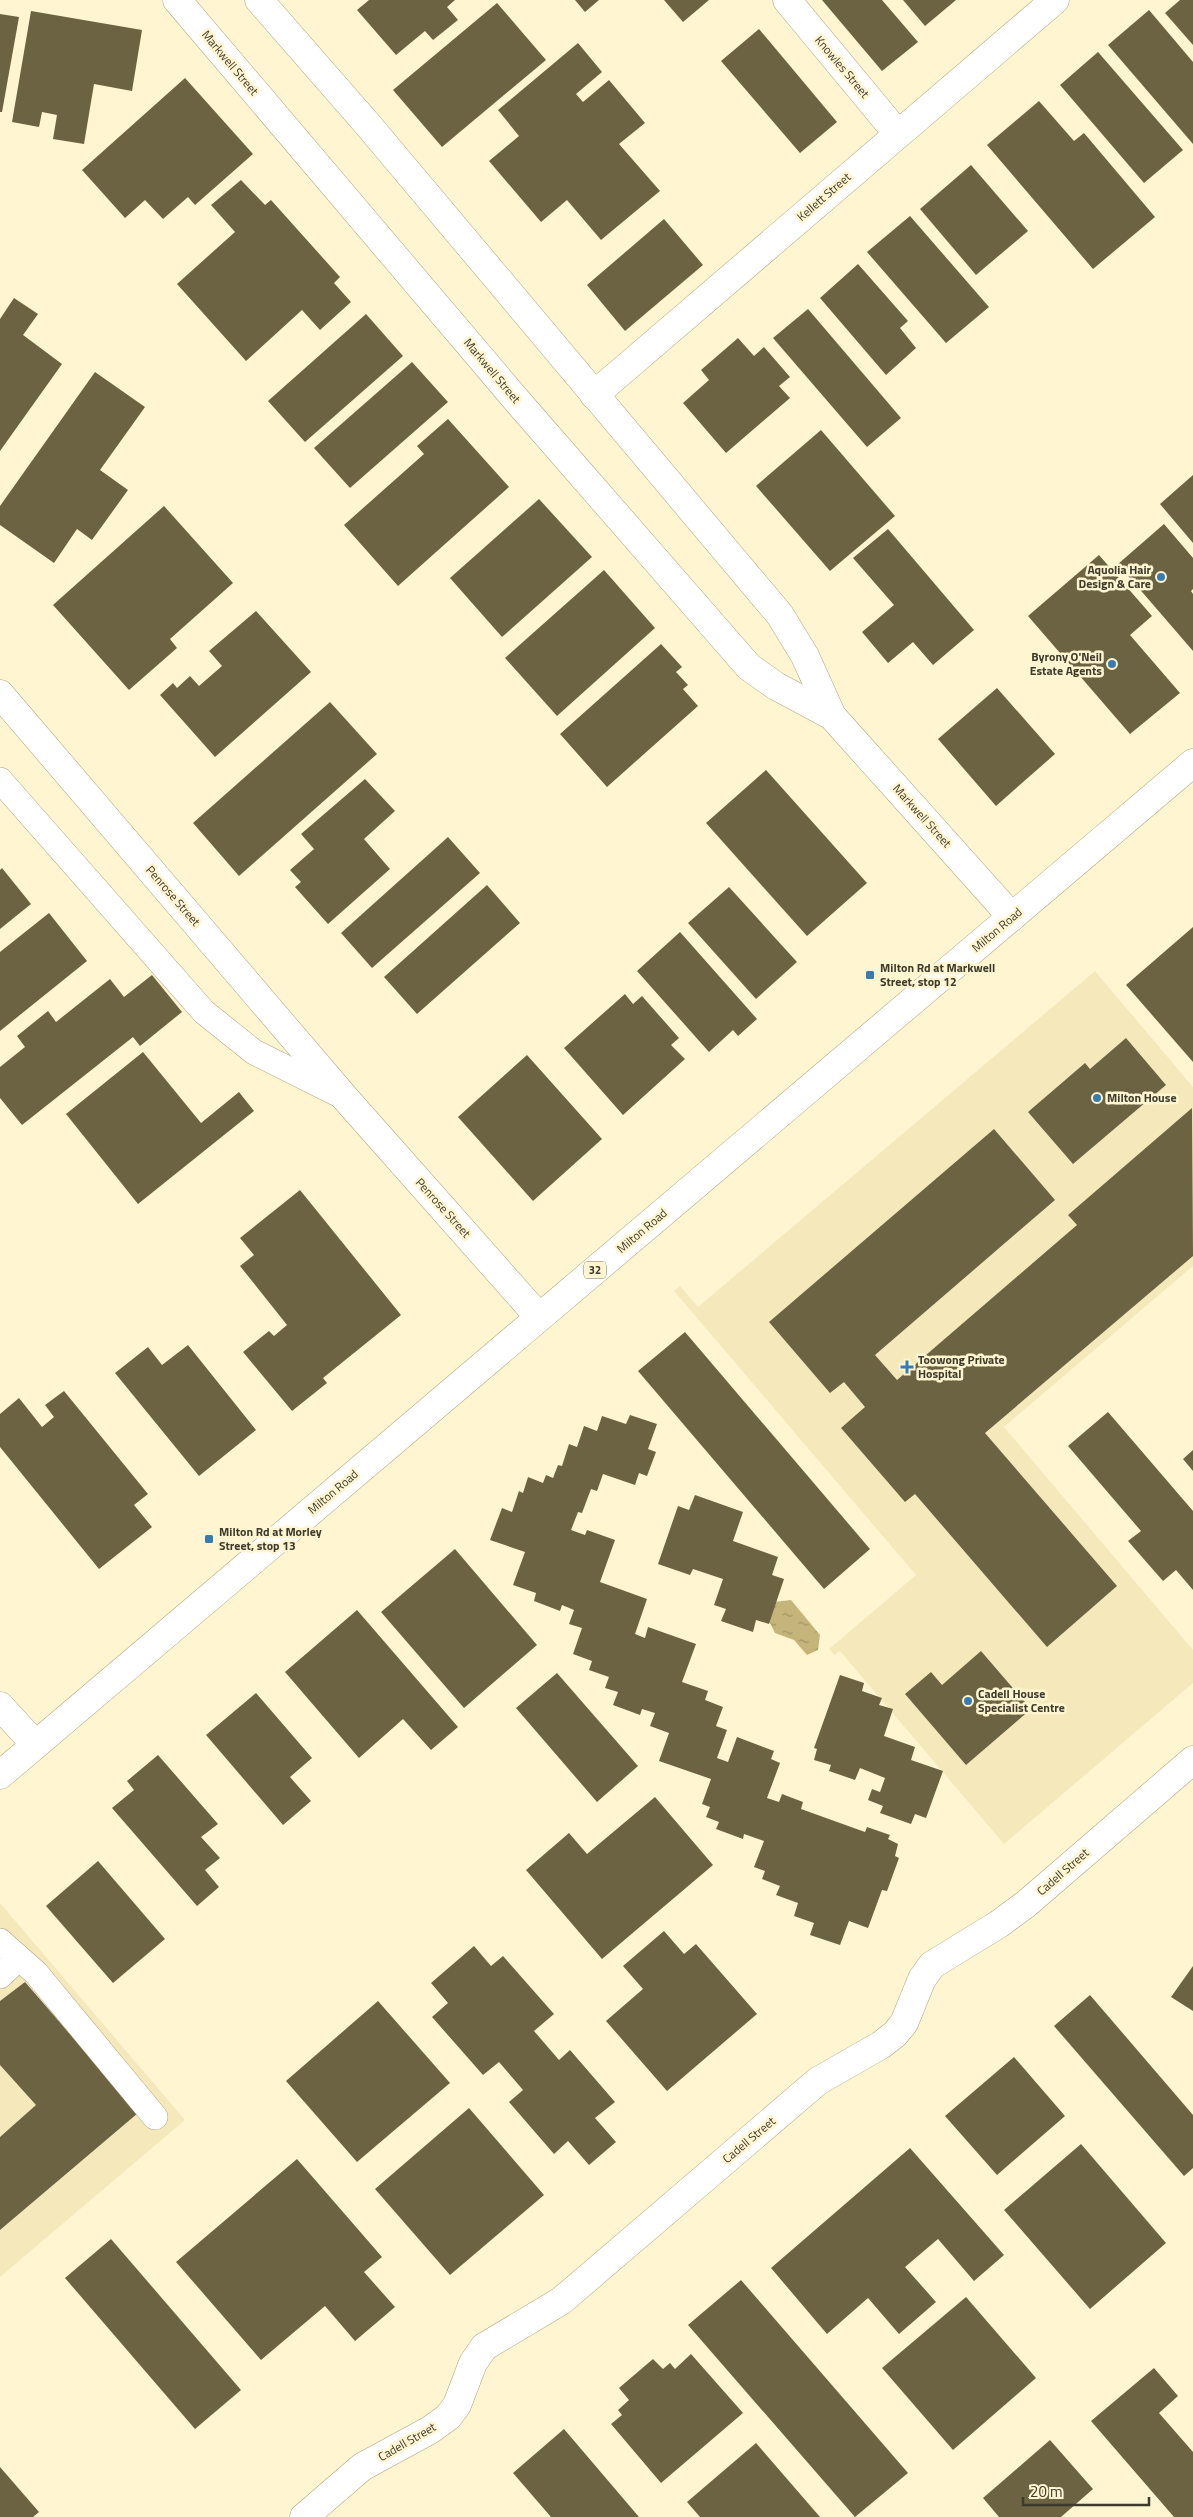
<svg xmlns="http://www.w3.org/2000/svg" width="1193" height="2517" viewBox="0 0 1193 2517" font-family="'Titillium Web',sans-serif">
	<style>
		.built { fill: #f5e9bc }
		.water { fill: url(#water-ripples) }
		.building { fill: #6c6343 }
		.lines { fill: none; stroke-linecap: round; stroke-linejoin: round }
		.service-casing { stroke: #aea482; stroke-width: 26 }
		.minor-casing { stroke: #aea482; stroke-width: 29 }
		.primary-casing { stroke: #aea482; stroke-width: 29 }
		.service { stroke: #fff; stroke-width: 25 }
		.minor { stroke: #fff; stroke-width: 28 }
		.primary { stroke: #fff; stroke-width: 28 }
		.poi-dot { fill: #367cb1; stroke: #fff5d0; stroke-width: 2 }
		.labels { text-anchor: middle; stroke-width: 5; stroke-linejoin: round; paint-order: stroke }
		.shield { fill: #fff5d0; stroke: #78725d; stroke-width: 1 }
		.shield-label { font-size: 11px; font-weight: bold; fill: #3e3a2c }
		.street-label { font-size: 12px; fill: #3e3a2c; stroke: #fff5d0 }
		.poi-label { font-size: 12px; font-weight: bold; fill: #3e3a2c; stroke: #fff5d0; text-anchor: start }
	</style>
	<defs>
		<pattern id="water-ripples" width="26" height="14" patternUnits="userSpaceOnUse" patternTransform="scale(1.25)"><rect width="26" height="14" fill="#c5b57b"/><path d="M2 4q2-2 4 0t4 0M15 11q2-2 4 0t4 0" fill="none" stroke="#a19465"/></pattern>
	</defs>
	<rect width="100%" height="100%" fill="#fff5d0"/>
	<g class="built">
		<path d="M1095 971 1193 1087V1266L1004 1427 1193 1650V1683L1004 1844 840 1651 834 1655 829 1649 916 1575 674 1291 680 1286 698 1307Z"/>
		<path d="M0 1903 185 2120 0 2277Z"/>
	</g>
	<path class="water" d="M791 1600 820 1635 818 1650 807 1655 794 1640 775 1633 767 1617 774 1602Z"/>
	<g class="building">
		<path d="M369 0H455L447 7 458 20 433 40 425 31 396 55 357 10Z"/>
		<path d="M575 0H599L585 12Z"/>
		<path d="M664 0H709L683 22Z"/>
		<path d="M822 0H882L918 42 882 71Z"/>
		<path d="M903 0H956L925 26Z"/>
		<path d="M1180 0H1193V45L1165 13Z"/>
		<path d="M497 3 546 60 442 147 393 90Z"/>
		<path d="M1149 10 1193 62V144L1108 45Z"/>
		<path d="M31 11 142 30 132 91 94 84 84 144 53 139 57 115 42 112 39 127 12 122Z"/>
		<path d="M0 14 19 17 2 112H0Z"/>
		<path d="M759 29 837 122 800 153 721 61Z"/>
		<path d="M578 43 602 72 576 94 583 102 609 80 645 123 619 144 660 191 601 240 567 200 541 222 489 161 519 136 498 110Z"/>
		<path d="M1098 52 1183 150 1144 183 1060 85Z"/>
		<path d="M185 78 253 154 195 205 188 197 163 219 145 200 125 218 82 170Z"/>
		<path d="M1039 101 1074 141 1084 133 1155 217 1093 269 987 145Z"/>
		<path d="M971 165 1028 231 976 275 920 209Z"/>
		<path d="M241 180 265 205 271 200 340 277 334 283 351 302 320 330 302 310 246 361 177 284 235 232 211 205Z"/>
		<path d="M910 216 989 307 946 343 867 252Z"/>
		<path d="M664 219 703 265 625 331 587 285Z"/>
		<path d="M858 264 908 321 900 328 916 348 886 375 820 298Z"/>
		<path d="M14 298 38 314 23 335 62 364 0 451V319Z"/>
		<path d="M808 309 901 418 867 447 773 338Z"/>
		<path d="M366 314 403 356 305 442 268 401Z"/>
		<path d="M738 338 754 356 764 347 790 377 779 386 790 398 726 453 683 403 709 380 701 370Z"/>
		<path d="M412 362 448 402 350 488 314 448Z"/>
		<path d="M95 372 145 407 100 470 128 490 92 540 77 529 54 563 0 525V506Z"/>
		<path d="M448 419 509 487 398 586 344 525 424 454 417 446Z"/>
		<path d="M821 430 895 516 830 571 756 486Z"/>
		<path d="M1193 475V543L1160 504Z"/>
		<path d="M539 499 592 557 502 637 450 578Z"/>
		<path d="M164 506 233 583 170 639 177 648 129 690 53 605Z"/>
		<path d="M1164 524 1193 558V589L1191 591 1193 594V651L1118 564Z"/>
		<path d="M888 529 974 630 933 665 913 642 888 663 862 632 894 605 853 558Z"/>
		<path d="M1099 555 1152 616 1130 635 1180 693 1130 734 1028 616Z"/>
		<path d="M604 570 655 628 557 716 505 658Z"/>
		<path d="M256 611 311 672 215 757 160 695 173 683 177 688 190 676 199 686 222 666 209 651Z"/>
		<path d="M661 644 682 667 676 672 688 685 683 689 698 706 607 787 560 734Z"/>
		<path d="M997 688 1055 754 996 806 938 739Z"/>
		<path d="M330 702 377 754 239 876 193 823Z"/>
		<path d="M766 770 867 883 807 936 706 823Z"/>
		<path d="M365 779 395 811 364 839 390 869 328 924 295 887 301 882 290 870 314 849 301 834Z"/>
		<path d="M448 837 480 873 372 968 341 933Z"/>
		<path d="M2 868 31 904 0 929V870Z"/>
		<path d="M487 885 520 923 417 1014 384 977Z"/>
		<path d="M729 887 797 962 756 999 688 923Z"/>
		<path d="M49 913 87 961 0 1031V952Z"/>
		<path d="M1193 927V1062L1126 985Z"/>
		<path d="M680 932 757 1019 738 1036 733 1030 709 1052 637 971Z"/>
		<path d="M152 975 182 1012 140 1046 133 1037 22 1125 0 1098V1067L25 1047 17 1036 48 1011 56 1022 110 979 124 997Z"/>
		<path d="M625 994 633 1004 642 996 679 1038 671 1045 685 1059 623 1115 564 1048Z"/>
		<path d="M1126 1038 1166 1085 1073 1164 1028 1112 1085 1063 1090 1069Z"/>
		<path d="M143 1052 201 1123 239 1092 254 1111 138 1204 66 1114Z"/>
		<path d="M527 1055 602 1139 533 1201 458 1117Z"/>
		<path d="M1192 1108 1193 1256 985 1433 1117 1586 1047 1647 915 1494 905 1502 841 1428 865 1407 844 1382 830 1393 769 1322 994 1129 1055 1200 875 1355 897 1380 1077 1225 1068 1215Z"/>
		<path d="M300 1190 401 1315 323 1378 327 1383 292 1411 243 1352 269 1331 274 1336 287 1325 240 1266 254 1255 240 1238Z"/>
		<path d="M685 1332 870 1549 824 1589 638 1371Z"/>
		<path d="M188 1345 256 1430 199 1476 115 1373 148 1347 162 1365Z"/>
		<path d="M64 1391 148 1494 134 1505 152 1527 99 1569 0 1447V1414L19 1398 42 1427 54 1417 45 1405Z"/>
		<path d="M1108 1412 1193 1511V1590L1176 1570 1163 1581 1128 1541 1141 1531 1068 1446Z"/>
		<path d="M630 1415 657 1424 648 1449 656 1452 647 1476 639 1473 635 1485 603 1474 597 1491 591 1489 582 1513 578 1512 571 1530 585 1535 587 1530 615 1540 600 1582 647 1599 635 1634 645 1638 648 1627 696 1644 682 1682 708 1691 705 1700 723 1707 716 1726 727 1730 717 1758 728 1762 737 1737 774 1751 771 1759 780 1763 767 1798 779 1802 782 1794 803 1802 801 1809 865 1832 867 1827 890 1835 888 1839 898 1844 895 1856 899 1858 887 1891 882 1890 868 1928 849 1921 840 1945 810 1935 814 1923 794 1916 798 1903 776 1895 780 1886 762 1879 765 1871 754 1867 764 1841 744 1834 743 1839 716 1829 719 1822 706 1817 710 1807 702 1804 711 1779 659 1761 669 1733 650 1726 655 1713 642 1709 640 1715 613 1705 618 1692 605 1688 609 1677 589 1670 592 1661 573 1654 582 1628 569 1624 574 1610 562 1605 560 1611 534 1601 536 1593 513 1585 525 1552 490 1540 502 1508 512 1512 519 1491 523 1493 528 1477 543 1483 546 1475 553 1478 558 1465 562 1466 569 1444 577 1447 584 1426 597 1431 602 1416 626 1424Z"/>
		<path d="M1193 1450V1471L1183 1459Z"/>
		<path d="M695 1495 743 1512 733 1541 778 1557 772 1575 784 1579 769 1624 756 1620 753 1632 721 1621 726 1609 714 1605 723 1579 693 1569 690 1575 658 1564 678 1506 689 1510Z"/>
		<path d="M455 1549 537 1645 464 1708 381 1612Z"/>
		<path d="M357 1610 458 1727 431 1750 403 1719 359 1758 285 1672Z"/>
		<path d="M981 1651 1031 1709 966 1765 905 1694 931 1672 942 1685Z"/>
		<path d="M557 1673 638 1766 597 1802 516 1708Z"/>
		<path d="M840 1675 864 1683 862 1691 882 1698 879 1705 893 1709 884 1736 915 1747 911 1760 943 1771 926 1818 915 1814 911 1824 880 1813 883 1806 868 1800 872 1789 880 1792 885 1778 860 1768 855 1780 829 1771 831 1765 814 1760 817 1749 814 1748Z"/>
		<path d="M256 1693 312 1758 290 1777 311 1801 283 1825 206 1735Z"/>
		<path d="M158 1755 218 1824 201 1837 220 1858 205 1870 219 1887 197 1906 112 1808 134 1790 127 1781Z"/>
		<path d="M655 1797 713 1865 602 1959 526 1870 569 1833 587 1854Z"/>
		<path d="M98 1861 165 1939 113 1983 46 1906Z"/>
		<path d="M664 1931 684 1954 696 1944 757 2014 667 2091 606 2021 643 1989 623 1966Z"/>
		<path d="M474 1946 491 1966 503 1956 554 2014 534 2031 559 2060 570 2050 615 2102 595 2118 616 2142 589 2165 568 2141 554 2154 509 2102 523 2090 499 2062 483 2075 432 2017 448 2003 431 1983Z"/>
		<path d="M1193 1966V2011L1171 1997Z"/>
		<path d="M25 1982 138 2113 0 2230V2137L36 2105 0 2065V2001Z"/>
		<path d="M1090 1995 1193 2115V2168L1184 2176 1054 2026Z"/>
		<path d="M378 2001 450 2083 357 2162 286 2081Z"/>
		<path d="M1014 2057 1065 2116 997 2175 945 2116Z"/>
		<path d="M469 2108 544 2195 450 2275 375 2189Z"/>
		<path d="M1081 2144 1166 2243 1090 2309 1004 2210Z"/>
		<path d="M910 2148 1004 2255 974 2281 938 2239 905 2267 936 2302 899 2334 868 2298 827 2334 771 2268Z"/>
		<path d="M297 2159 382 2257 364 2272 395 2307 355 2341 325 2306 261 2360 176 2262Z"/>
		<path d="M111 2239 241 2390 195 2429 65 2278Z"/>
		<path d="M741 2280 908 2473 855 2517 688 2325Z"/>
		<path d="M966 2297 1036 2378 953 2450 882 2368Z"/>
		<path d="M691 2354 743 2413 661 2483 611 2424 622 2415 618 2410 629 2400 619 2388 653 2359 663 2369 670 2363 675 2369Z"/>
		<path d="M1154 2368 1178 2396 1159 2413 1193 2452V2517H1174L1091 2421Z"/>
		<path d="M564 2429 639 2517H551L513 2473Z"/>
		<path d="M1050 2440 1093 2489 1061 2517H999L983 2498Z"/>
		<path d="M756 2443 820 2517H700L687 2502Z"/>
		<path d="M0 2467 39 2512 33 2517H0Z"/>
	</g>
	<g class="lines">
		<defs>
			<g id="service">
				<path d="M0 780 204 1012 254 1052 342 1096"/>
				<path d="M0 1941 36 1973 155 2117"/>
				<path d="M0 1976 19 1958"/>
			</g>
			<g id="minor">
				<path d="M177 0 519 403 749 667 776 686 832 716"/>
				<path d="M259 0 369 126 780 615 805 656 832 716 1012 917"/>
				<path d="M787 0 897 133"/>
				<path d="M594 395 1055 0"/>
				<path d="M0 694 346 1099 539 1317"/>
				<path d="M0 1706 35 1744"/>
				<path d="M304 2517 362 2467 430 2430 448 2417 457 2405 473 2363 484 2347 561 2301 818 2081 881 2045 895 2034 904 2023 922 1979 932 1965 999 1924 1026 1904 1193 1760"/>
			</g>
			<path id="primary" d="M0 1775 1193 763"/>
		</defs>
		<use href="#service" class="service-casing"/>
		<use href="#minor" class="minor-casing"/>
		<use href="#primary" class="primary-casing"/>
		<use href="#service" class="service"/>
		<use href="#minor" class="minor"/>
		<use href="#primary" class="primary"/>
	</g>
	<g class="poi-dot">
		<circle cx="1161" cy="577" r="5"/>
		<circle cx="1112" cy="664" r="5"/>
		<rect x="865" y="970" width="10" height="10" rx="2.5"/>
		<circle cx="1097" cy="1098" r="5"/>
		<path d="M904.5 1359.5h5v5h5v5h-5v5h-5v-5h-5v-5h5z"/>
		<rect x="204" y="1534" width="10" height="10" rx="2.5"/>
		<circle cx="968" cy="1701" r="5"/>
	</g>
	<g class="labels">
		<rect class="shield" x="584" y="1261.5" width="22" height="17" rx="4"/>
		<g class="shield-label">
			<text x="595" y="1274">32</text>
		</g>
		<g class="street-label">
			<text transform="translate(230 63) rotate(50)" y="4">Markwell Street</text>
			<text transform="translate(842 67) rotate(50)" y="4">Knowles Street</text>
			<text transform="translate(824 197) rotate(-41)" y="4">Kellett Street</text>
			<text transform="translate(492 371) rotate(50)" y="4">Markwell Street</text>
			<text transform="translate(922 816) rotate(48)" y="4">Markwell Street</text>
			<text transform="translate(173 896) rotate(49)" y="4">Penrose Street</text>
			<text transform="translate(997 930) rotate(-40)" y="4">Milton Road</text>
			<text transform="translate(443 1208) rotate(48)" y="4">Penrose Street</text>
			<text transform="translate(642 1231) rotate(-40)" y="4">Milton Road</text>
			<text transform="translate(333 1492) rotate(-40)" y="4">Milton Road</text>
			<text transform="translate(1063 1872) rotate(-41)" y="4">Cadell Street</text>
			<text transform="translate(749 2140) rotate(-40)" y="4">Cadell Street</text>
			<text transform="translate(407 2442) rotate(-30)" y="4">Cadell Street</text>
		</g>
		<g class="poi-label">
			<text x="1151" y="574" text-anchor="end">Aquolia Hair<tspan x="1151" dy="14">Design &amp; Care</tspan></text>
			<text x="1102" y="661" text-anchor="end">Byrony O'Neil<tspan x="1102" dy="14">Estate Agents</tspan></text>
			<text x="880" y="972">Milton Rd at Markwell<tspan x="880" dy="14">Street, stop 12</tspan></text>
			<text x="1107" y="1102">Milton House</text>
			<text x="918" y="1364">Toowong Private<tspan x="918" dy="14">Hospital</tspan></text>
			<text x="219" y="1536">Milton Rd at Morley<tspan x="219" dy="14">Street, stop 13</tspan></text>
			<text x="978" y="1698">Cadell House<tspan x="978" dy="14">Specialist Centre</tspan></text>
		</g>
	</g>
	<path d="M1023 2497v8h126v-8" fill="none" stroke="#3e3a2c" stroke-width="2.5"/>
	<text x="1030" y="2497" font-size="15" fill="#3e3a2c" stroke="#fff5d0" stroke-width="4" paint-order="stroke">20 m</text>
</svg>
